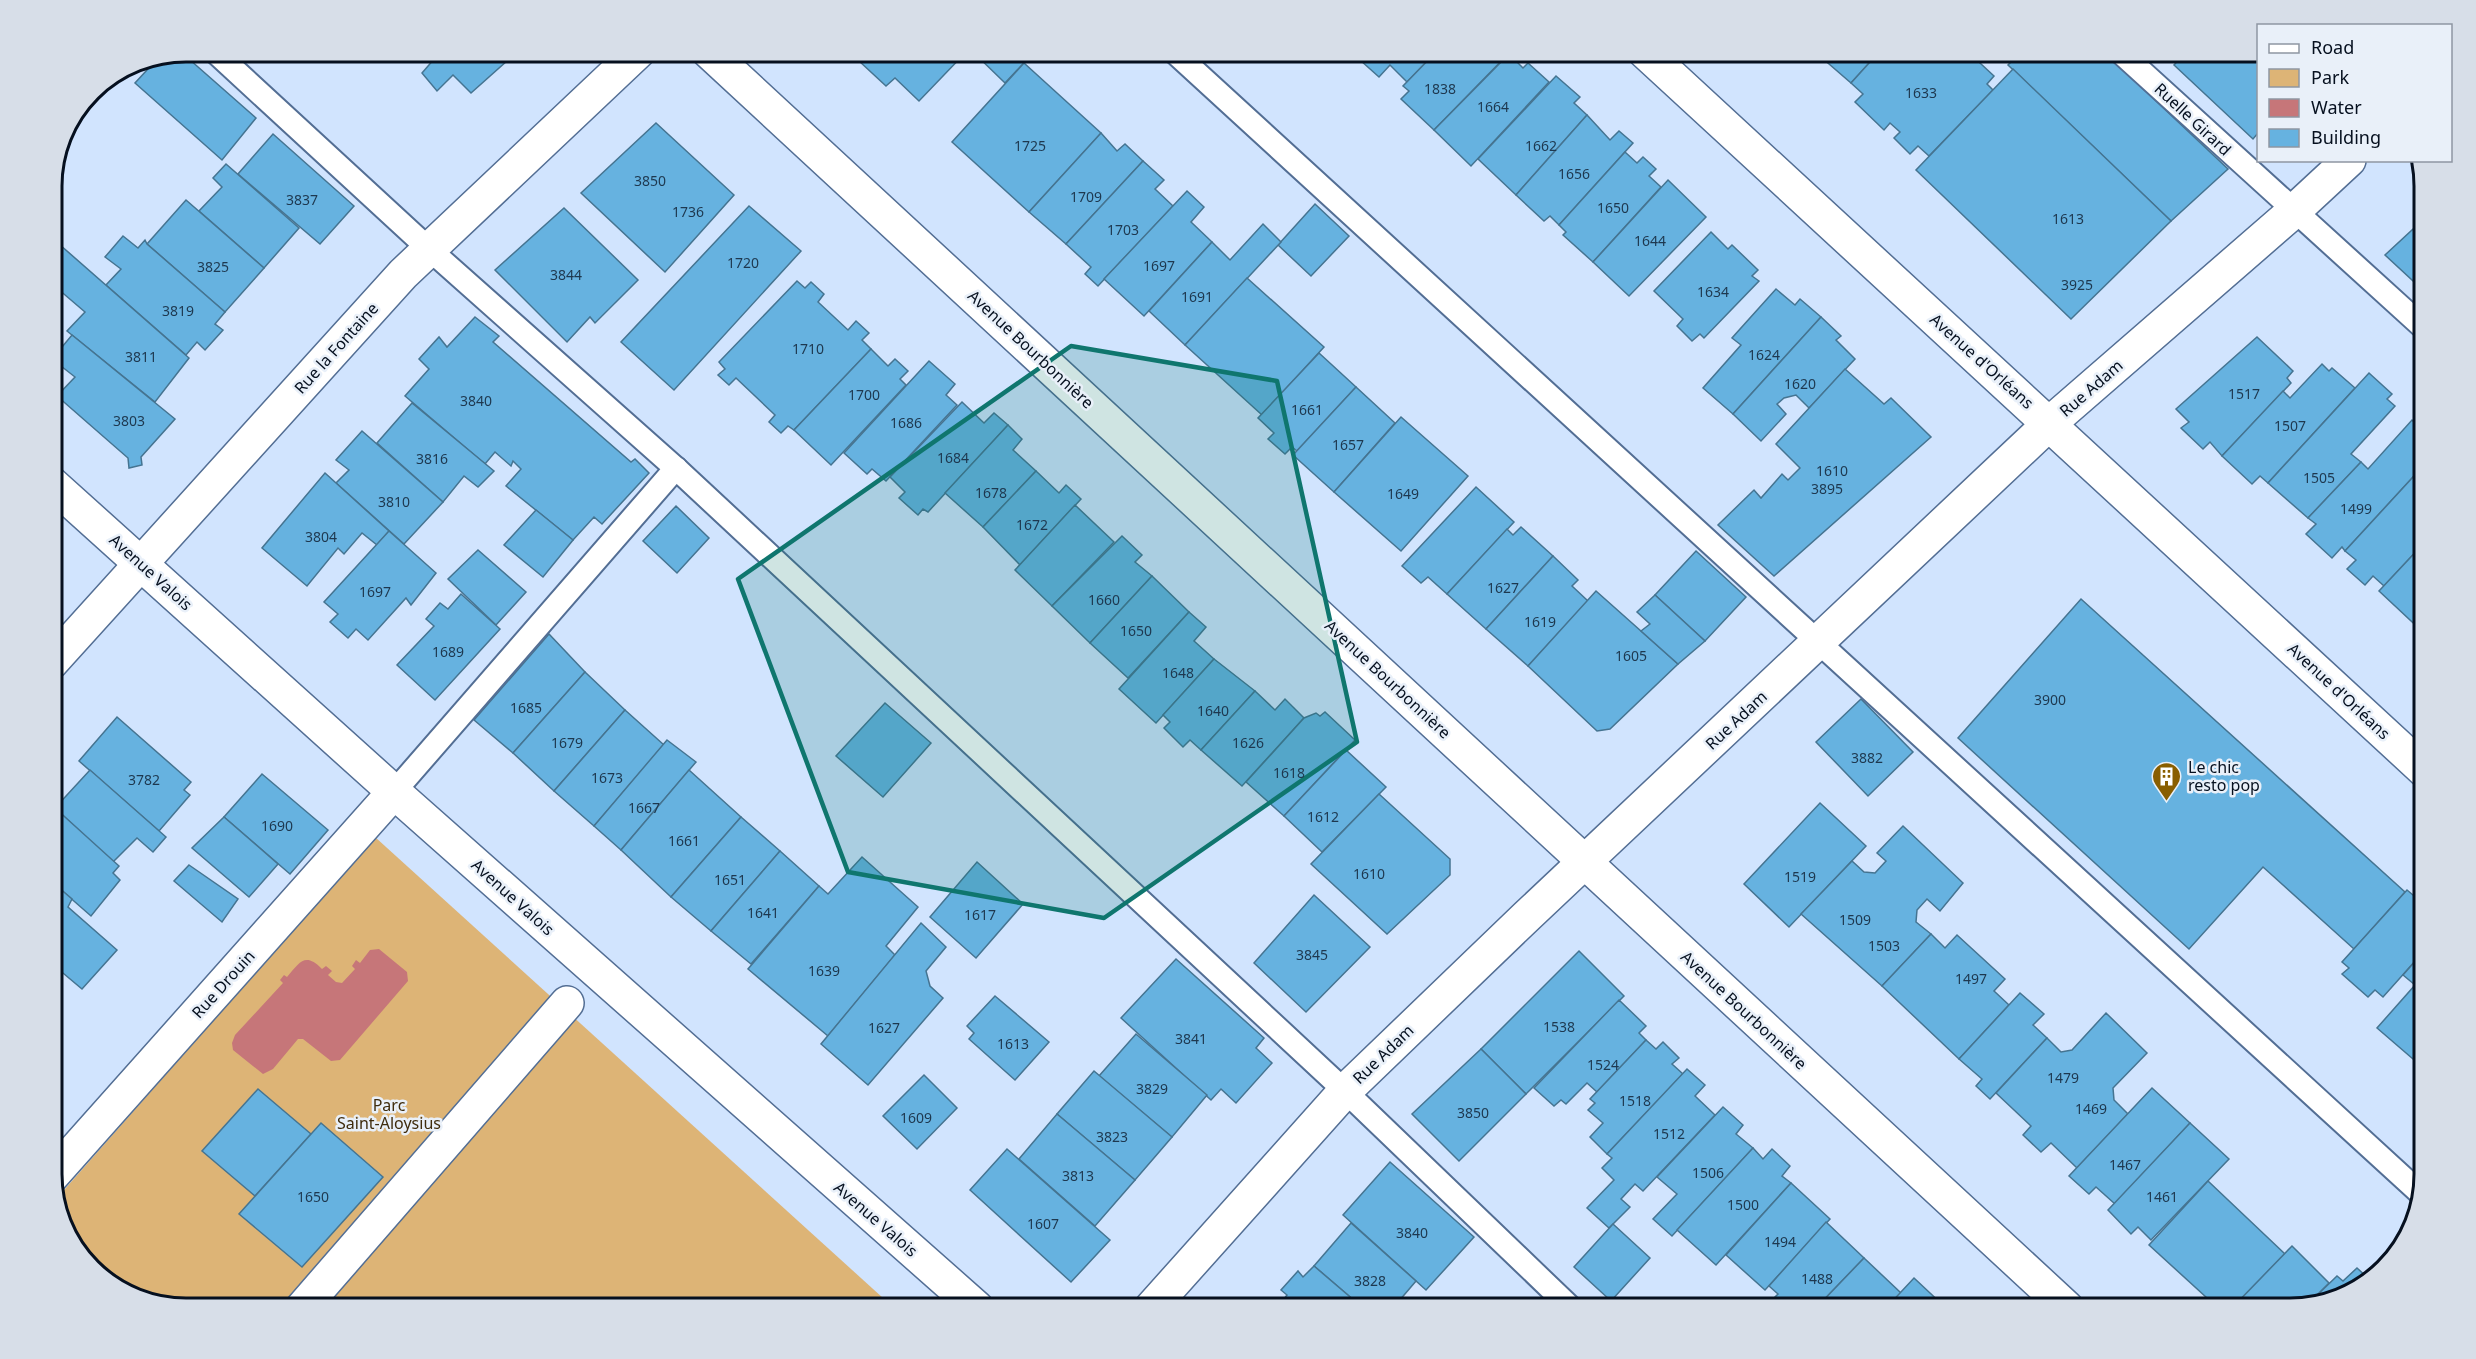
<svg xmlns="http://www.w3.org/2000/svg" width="2476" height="1359" viewBox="0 0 2476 1359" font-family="'Noto Sans',sans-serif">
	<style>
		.green { fill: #ddb476 }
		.water { fill: #c67679 }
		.building { fill: #66b2e0; stroke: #457491; stroke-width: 1.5 }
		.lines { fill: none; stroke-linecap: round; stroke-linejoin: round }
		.service-casing { stroke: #536e94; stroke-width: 26 }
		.pedestrian-casing { stroke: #536e94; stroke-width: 36 }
		.minor-casing { stroke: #536e94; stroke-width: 36 }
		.service { stroke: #fff; stroke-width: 22 }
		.pedestrian { stroke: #fff; stroke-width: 33 }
		.minor { stroke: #fff; stroke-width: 33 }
		.marked { fill: #0f766e; fill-opacity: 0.2; stroke: #0f766e; stroke-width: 4.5; stroke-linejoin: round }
		.labels { text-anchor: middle; stroke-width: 5; stroke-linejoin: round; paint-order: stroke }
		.number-label { font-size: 14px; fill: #1e384f }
		.street-label { font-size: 16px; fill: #06101f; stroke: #e9f0f9 }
		.poi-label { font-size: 16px; fill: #06101f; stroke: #e9f0f9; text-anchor: start }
		.park-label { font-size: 16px; fill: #3f2c0d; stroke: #e9f0f9 }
		.rim { fill: none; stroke: #06101f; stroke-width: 3 }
	</style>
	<rect width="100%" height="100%" fill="#d1e4fe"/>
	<path class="green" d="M375 837 894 1308H185L125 1294 73 1248 57 1198Z"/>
	<path class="water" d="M379 949 407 972 408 981 340 1060 331 1061 303 1039H298L273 1069 263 1074 233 1050 232 1043 235 1035 283 983 280 980 284 975 287 977C300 962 305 952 322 969L326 966 332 971 328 975 336 982 342 983 355 969 352 966 356 960 360 963 370 950Z"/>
	<g class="building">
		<path d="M441 51H518L471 93 453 75 437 91 422 73Z"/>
		<path d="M863 51H967L919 101 895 78 886 86 859 61 866 53Z"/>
		<path d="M972 51H1035L1005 83Z"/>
		<path d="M1369 51H1437L1407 82 1390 65 1379 77 1360 60Z"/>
		<path d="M1437 51H1511L1434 130 1401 99 1409 91 1403 86Z"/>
		<path d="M1814 51H1880L1851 83Z"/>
		<path d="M1880 51H1967L1994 76 1987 84 1993 90 1929 156 1918 146 1910 154 1894 138 1900 132 1890 123 1884 130 1855 102 1863 94 1851 83Z"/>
		<path d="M2022 51H2103L2228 169 2171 221 2008 65Z"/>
		<path d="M2187 51H2258V133L2253 139 2174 65Z"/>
		<path d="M181 52 256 118 222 160 135 83 160 56Z"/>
		<path d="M1509 54 1523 68 1528 63 1549 82 1471 166 1434 130Z"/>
		<path d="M1024 63 1101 133 1029 212 952 142Z"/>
		<path d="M2013 69 2171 221 2071 319 1916 170Z"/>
		<path d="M1556 76 1580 97 1574 103 1587 115 1516 195 1478 159Z"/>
		<path d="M1587 115 1610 140 1619 131 1633 143 1559 225 1550 216 1544 221 1516 195Z"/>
		<path d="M656 123 734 195 665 272 581 193Z"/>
		<path d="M1101 133 1117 151 1125 144 1143 161 1066 244 1029 212Z"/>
		<path d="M273 134 354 206 320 244 238 174Z"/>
		<path d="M1625 152 1637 163 1643 157 1656 169 1649 176 1661 187 1593 262 1563 235 1566 232 1559 225Z"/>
		<path d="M1143 161 1164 180 1155 189 1173 206 1098 286 1085 274 1091 267 1066 244Z"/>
		<path d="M226 164 299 228 264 268 199 211 222 187 213 178Z"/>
		<path d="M1668 180 1706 217 1629 296 1593 262Z"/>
		<path d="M1187 191 1204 207 1191 222 1212 242 1144 316 1104 279Z"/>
		<path d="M186 200 264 268 225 312 147 244Z"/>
		<path d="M1315 204 1349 236 1311 276 1278 245Z"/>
		<path d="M749 206 801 251 674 390 621 342Z"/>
		<path d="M564 208 638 280 595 323 590 317 567 342 495 270Z"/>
		<path d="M2425 218V292L2385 255Z"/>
		<path d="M1263 224 1281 242 1185 345 1149 311 1212 242 1230 260Z"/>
		<path d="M1711 232 1728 249 1732 245 1758 270 1752 276 1759 281 1704 338 1700 334 1692 341 1677 326 1683 319 1654 291Z"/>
		<path d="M123 236 138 248 145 240 147 244 225 312 215 324 223 330 205 350 197 342 186 355 106 285 121 269 105 257Z"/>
		<path d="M51 237 189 358 155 402 67 331 85 312 51 283Z"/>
		<path d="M1247 278 1324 347 1262 415 1185 345Z"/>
		<path d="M797 281 805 288 811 282 824 294 818 302 848 330 856 321 869 333 862 340 871 349 794 430 788 426 781 433 769 422 775 415 736 378 729 385 718 375 725 369 719 362Z"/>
		<path d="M1776 289 1795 305 1800 299 1821 317 1733 414 1703 388 1741 345 1732 338Z"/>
		<path d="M475 317 499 336 493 342 631 462 635 459 649 473 602 524 594 517 573 540 506 486 521 469 513 461 511 466 495 452 485 464 405 396 429 369 419 359 439 337 447 347Z"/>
		<path d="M1821 317 1841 336 1836 340 1855 359 1809 408 1796 395 1784 398 1777 404 1786 414 1761 441 1733 414Z"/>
		<path d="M72 335 175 419 141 457 142 465 129 468 128 458 57 396 75 377 52 359Z"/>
		<path d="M2257 337 2293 371 2287 378 2291 383 2222 456 2210 442 2203 449 2181 428 2189 422 2176 409Z"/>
		<path d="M871 349 888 366 895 359 908 371 900 379 906 385 831 465 794 430Z"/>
		<path d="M1319 353 1356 387 1297 451 1292 447 1285 454 1268 439 1274 433 1258 418Z"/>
		<path d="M929 361 955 384 946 395 957 405 886 481 872 469 867 474 844 453Z"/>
		<path d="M2322 364 2329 371 2332 368 2355 388 2268 483 2260 476 2252 484 2222 456 2283 391 2290 398Z"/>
		<path d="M1845 369 1884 404 1891 398 1931 437 1774 576 1718 525 1754 490 1761 498 1782 474 1788 480 1800 468 1776 444Z"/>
		<path d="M2369 373 2392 394 2387 399 2395 406 2351 454 2361 462 2308 518 2268 483Z"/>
		<path d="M1356 387 1395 423 1334 492 1293 455Z"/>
		<path d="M962 402 984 423 994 413 1008 425 928 512 923 509 918 515 899 498 905 492 890 477Z"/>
		<path d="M412 403 494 471 478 487 464 476 443 502 377 443Z"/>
		<path d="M1401 417 1468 476 1401 551 1334 492Z"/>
		<path d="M2412 420 2420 428 2425 425V464L2345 551 2342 547 2332 558 2306 534 2316 524 2308 518 2361 462 2368 469Z"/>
		<path d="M1008 425 1022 439 1013 450 1036 471 983 527 945 493Z"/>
		<path d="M362 431 443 502 404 544 336 483 349 470 336 460Z"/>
		<path d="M2425 464V542L2384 586 2373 576 2365 585 2347 569 2356 560 2345 551Z"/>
		<path d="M1036 471 1059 493 1066 485 1081 499 1020 565 983 527Z"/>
		<path d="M325 473 389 531 377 545 362 533 344 554 338 548 307 586 262 548Z"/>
		<path d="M1476 487 1514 522 1447 594 1428 577 1421 583 1402 566Z"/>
		<path d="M1075 505 1114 542 1052 606 1015 570Z"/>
		<path d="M676 506 709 538 677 573 643 541Z"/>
		<path d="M536 510 573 540 543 577 504 545Z"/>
		<path d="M1521 527 1553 556 1486 629 1447 594 1507 529 1513 535Z"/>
		<path d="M389 531 436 573 411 605 406 598 368 640 356 629 348 638 330 622 338 614 324 602Z"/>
		<path d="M1122 536 1142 555 1135 562 1152 576 1090 643 1052 606Z"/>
		<path d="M2425 542V634L2379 591Z"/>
		<path d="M478 550 526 592 496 625 448 579Z"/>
		<path d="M1696 551 1746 597 1705 641 1655 595Z"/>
		<path d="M1553 556 1578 580 1572 586 1588 601 1528 666 1486 629Z"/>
		<path d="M1152 576 1189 612 1128 678 1090 643Z"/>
		<path d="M1596 591 1678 664 1610 729 1597 731 1528 666Z"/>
		<path d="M461 594 500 629 435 700 397 665 434 626 426 619 440 603 448 609Z"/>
		<path d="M1655 595 1705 641 1678 664 1641 631 1650 624 1637 612Z"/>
		<path d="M2081 599 2405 892 2354 949 2263 867 2189 949 1958 738Z"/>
		<path d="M1189 612 1206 627 1194 641 1214 659 1156 723 1119 689Z"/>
		<path d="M549 634 585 672 513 753 474 720Z"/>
		<path d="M1214 659 1255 691 1201 750 1190 740 1183 747 1164 728 1170 722 1163 715Z"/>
		<path d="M585 672 625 710 554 791 513 753Z"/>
		<path d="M1255 691 1275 710 1285 699 1304 718 1242 786 1201 750Z"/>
		<path d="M1861 699 1913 752 1868 796 1816 742Z"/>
		<path d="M885 703 931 743 883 797 836 756Z"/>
		<path d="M625 710 664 745 594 826 554 791Z"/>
		<path d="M1325 712 1355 740 1284 816 1246 782 1304 718 1316 713 1320 716Z"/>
		<path d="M117 717 191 782 184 790 190 795 159 831 79 761Z"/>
		<path d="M667 740 696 762 621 850 594 826Z"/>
		<path d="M1346 750 1386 787 1322 852 1284 816Z"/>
		<path d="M90 770 166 837 153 852 137 838 113 862 55 808Z"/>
		<path d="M689 770 741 817 671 897 621 850Z"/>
		<path d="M262 774 328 830 290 874 224 817Z"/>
		<path d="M1379 794 1450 859V875L1387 934 1311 864Z"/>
		<path d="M1820 803 1866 846 1789 927 1744 884Z"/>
		<path d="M55 808 119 866 113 873 120 880 91 916 51 881V813Z"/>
		<path d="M224 817 278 864 249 897 192 848Z"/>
		<path d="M741 817 780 851 711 931 671 897Z"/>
		<path d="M1903 826 1963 883 1940 911 1927 899 1917 910 1916 922 1931 934 1882 986 1801 914 1852 861 1864 872 1875 873 1886 861 1877 853Z"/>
		<path d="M780 851 819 886 751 964 711 931Z"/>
		<path d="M862 857 918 907 886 946 895 955 828 1036 748 969 819 886 828 894Z"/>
		<path d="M977 862 1023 904 976 958 930 917Z"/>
		<path d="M189 865 238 899 222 922 174 881Z"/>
		<path d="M51 881 72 899 68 907 117 950 82 989 51 963Z"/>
		<path d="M2407 890 2425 905V950L2383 997 2375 990 2368 997 2342 974 2349 968 2342 962Z"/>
		<path d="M1314 895 1370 947 1306 1012 1254 963Z"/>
		<path d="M921 923 946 947 926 971 930 986 943 998 868 1085 821 1044Z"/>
		<path d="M1931 934 1945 948 1957 935 2005 979 1994 991 2009 1005 1959 1059 1882 986Z"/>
		<path d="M2425 950V1045L2413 1059 2377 1028 2415 985 2403 975Z"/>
		<path d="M1579 951 1624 996 1526 1094 1481 1049Z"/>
		<path d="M1176 959 1264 1038 1256 1048 1272 1063 1236 1103 1221 1089 1211 1100 1121 1018Z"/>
		<path d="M2020 993 2044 1014 2033 1025 2047 1038 1990 1099 1976 1086 1982 1079 1959 1059Z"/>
		<path d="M995 996 1049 1042 1015 1080 969 1039 974 1033 967 1026Z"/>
		<path d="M1619 1000 1646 1026 1639 1033 1646 1040 1597 1092 1587 1083 1566 1104 1561 1100 1554 1106 1534 1088Z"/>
		<path d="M2106 1013 2147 1053 2113 1088 2114 1100 2128 1114 2077 1168 2051 1143 2041 1152 2023 1135 2031 1126 1996 1093 2047 1038 2061 1052 2072 1050Z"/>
		<path d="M1136 1034 1207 1095 1172 1137 1099 1076Z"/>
		<path d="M1646 1040 1656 1049 1663 1042 1679 1058 1672 1064 1683 1074 1607 1154 1590 1137 1603 1123 1588 1110 1595 1103 1590 1099Z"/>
		<path d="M1481 1049 1526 1094 1459 1161 1412 1114Z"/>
		<path d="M1687 1069 1705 1085 1695 1096 1715 1115 1643 1191 1635 1184 1621 1199 1630 1207 1609 1228 1587 1208 1614 1180 1602 1168 1612 1158 1607 1154Z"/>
		<path d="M1094 1071 1172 1137 1135 1180 1057 1114Z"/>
		<path d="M924 1075 957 1108 917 1149 883 1116Z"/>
		<path d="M2152 1088 2190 1123 2115 1204 2096 1187 2089 1194 2069 1176Z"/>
		<path d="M258 1089 311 1134 255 1196 202 1151Z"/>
		<path d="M1723 1107 1743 1125 1736 1134 1753 1148 1672 1236 1653 1219 1677 1194 1657 1177Z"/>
		<path d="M1057 1114 1135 1180 1095 1226 1019 1159Z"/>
		<path d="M321 1123 383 1177 302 1267 239 1214Z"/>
		<path d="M2190 1123 2229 1159 2151 1240 2138 1227 2131 1234 2108 1210Z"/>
		<path d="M1753 1148 1763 1159 1772 1149 1790 1166 1782 1176 1791 1183 1716 1265 1677 1230Z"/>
		<path d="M1007 1149 1110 1240 1071 1282 970 1190Z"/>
		<path d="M1390 1162 1474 1237 1426 1290 1343 1215Z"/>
		<path d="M2208 1181 2285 1254 2232 1308H2218L2149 1245Z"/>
		<path d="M1791 1183 1830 1219 1765 1290 1726 1255Z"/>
		<path d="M1826 1222 1864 1258 1816 1308H1767L1766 1306 1778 1294 1769 1286Z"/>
		<path d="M1351 1223 1416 1281 1393 1308H1363L1314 1266Z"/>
		<path d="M1613 1224 1650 1258 1611 1301 1574 1267Z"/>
		<path d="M2292 1246 2329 1283 2309 1303 2291 1308H2232Z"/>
		<path d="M1864 1258 1901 1293 1886 1308H1816Z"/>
		<path d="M1314 1266 1363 1308H1277L1287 1295 1281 1290 1298 1271 1303 1277Z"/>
		<path d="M2357 1268 2369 1279 2358 1290 2309 1303 2337 1276 2343 1281Z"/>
		<path d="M1914 1278 1946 1308H1886Z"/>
	</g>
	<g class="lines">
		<defs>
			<g id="service">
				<path d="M214 51 429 249 680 472 1345 1091 1571 1308"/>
				<path d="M1173 51 2420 1193"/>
				<path d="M2119 51 2425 329"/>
				<path d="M394 792 676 468"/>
			</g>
			<path id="pedestrian" d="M302 1308 567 1003"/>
			<g id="minor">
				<path d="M708 51 2067 1308"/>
				<path d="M1644 51 2425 771"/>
				<path d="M51 483 394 792 977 1308"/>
				<path d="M51 663 403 274 639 51"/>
				<path d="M51 1177 394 792"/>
				<path d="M1151 1308 1345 1091 1527 916 2050 423 2294 211 2349 160"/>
			</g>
		</defs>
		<use href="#service" class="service-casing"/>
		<use href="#pedestrian" class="pedestrian-casing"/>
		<use href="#minor" class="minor-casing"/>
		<use href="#service" class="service"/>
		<use href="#pedestrian" class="pedestrian"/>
		<use href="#minor" class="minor"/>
	</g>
	<path class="marked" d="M1071 346 1277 381 1357 742 1104 918 848 872 738 579Z"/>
	<defs>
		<symbol id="building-pin" viewBox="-11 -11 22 30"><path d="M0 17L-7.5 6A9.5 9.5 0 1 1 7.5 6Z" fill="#895e00" stroke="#e9f0f9"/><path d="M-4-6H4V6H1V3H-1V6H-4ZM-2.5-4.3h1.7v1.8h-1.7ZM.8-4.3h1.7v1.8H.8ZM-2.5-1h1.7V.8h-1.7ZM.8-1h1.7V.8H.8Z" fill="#fff"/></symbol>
	</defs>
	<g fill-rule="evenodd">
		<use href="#building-pin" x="2150" y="760" width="33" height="45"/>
	</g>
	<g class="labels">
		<g class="number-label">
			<text x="1440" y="94">1838</text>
			<text x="1921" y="98">1633</text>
			<text x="1493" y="112">1664</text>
			<text x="1030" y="151">1725</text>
			<text x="1541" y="151">1662</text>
			<text x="1574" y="179">1656</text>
			<text x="650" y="186">3850</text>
			<text x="1086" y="202">1709</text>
			<text x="302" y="205">3837</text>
			<text x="1613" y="213">1650</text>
			<text x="688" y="217">1736</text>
			<text x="2068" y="224">1613</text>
			<text x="1123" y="235">1703</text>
			<text x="1650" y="246">1644</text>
			<text x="743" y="268">1720</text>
			<text x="1159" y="271">1697</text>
			<text x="213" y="272">3825</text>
			<text x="566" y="280">3844</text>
			<text x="2077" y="290">3925</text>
			<text x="1713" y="297">1634</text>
			<text x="1197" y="302">1691</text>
			<text x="178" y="316">3819</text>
			<text x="808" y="354">1710</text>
			<text x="1764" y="360">1624</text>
			<text x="141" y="362">3811</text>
			<text x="1800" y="389">1620</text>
			<text x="2244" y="399">1517</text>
			<text x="864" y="400">1700</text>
			<text x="476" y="406">3840</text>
			<text x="1307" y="415">1661</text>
			<text x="129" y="426">3803</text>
			<text x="906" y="428">1686</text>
			<text x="2290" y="431">1507</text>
			<text x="1348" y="450">1657</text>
			<text x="953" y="463">1684</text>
			<text x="432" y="464">3816</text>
			<text x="1832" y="476">1610</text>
			<text x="2319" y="483">1505</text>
			<text x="1827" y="494">3895</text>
			<text x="991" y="498">1678</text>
			<text x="1403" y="499">1649</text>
			<text x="394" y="507">3810</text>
			<text x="2356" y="514">1499</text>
			<text x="1032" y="530">1672</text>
			<text x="321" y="542">3804</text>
			<text x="1503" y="593">1627</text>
			<text x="375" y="597">1697</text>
			<text x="1104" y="605">1660</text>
			<text x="1540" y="627">1619</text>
			<text x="1136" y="636">1650</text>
			<text x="448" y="657">1689</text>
			<text x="1631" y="661">1605</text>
			<text x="1178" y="678">1648</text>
			<text x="2050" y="705">3900</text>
			<text x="526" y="713">1685</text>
			<text x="1213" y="716">1640</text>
			<text x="567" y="748">1679</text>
			<text x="1248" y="748">1626</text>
			<text x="1867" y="763">3882</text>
			<text x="1289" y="778">1618</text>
			<text x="607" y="783">1673</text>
			<text x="144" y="785">3782</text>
			<text x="644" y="813">1667</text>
			<text x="1323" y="822">1612</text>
			<text x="277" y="831">1690</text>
			<text x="684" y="846">1661</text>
			<text x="1369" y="879">1610</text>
			<text x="1800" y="882">1519</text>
			<text x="730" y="885">1651</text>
			<text x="763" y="918">1641</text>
			<text x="980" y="920">1617</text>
			<text x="1855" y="925">1509</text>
			<text x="1884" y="951">1503</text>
			<text x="1312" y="960">3845</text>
			<text x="824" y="976">1639</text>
			<text x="1971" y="984">1497</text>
			<text x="1559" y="1032">1538</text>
			<text x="884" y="1033">1627</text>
			<text x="1191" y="1044">3841</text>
			<text x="1013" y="1049">1613</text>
			<text x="1603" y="1070">1524</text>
			<text x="2063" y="1083">1479</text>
			<text x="1152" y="1094">3829</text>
			<text x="1635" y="1106">1518</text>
			<text x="2091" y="1114">1469</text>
			<text x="1473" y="1118">3850</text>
			<text x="916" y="1123">1609</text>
			<text x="1669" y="1139">1512</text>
			<text x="1112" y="1142">3823</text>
			<text x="2125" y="1170">1467</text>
			<text x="1708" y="1178">1506</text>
			<text x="1078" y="1181">3813</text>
			<text x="313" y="1202">1650</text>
			<text x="2162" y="1202">1461</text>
			<text x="1743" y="1210">1500</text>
			<text x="1043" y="1229">1607</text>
			<text x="1412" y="1238">3840</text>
			<text x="1780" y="1247">1494</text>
			<text x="1817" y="1284">1488</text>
			<text x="1370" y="1286">3828</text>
		</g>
		<g class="street-label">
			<text transform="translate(2193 119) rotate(43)" y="6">Ruelle Girard</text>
			<text transform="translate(336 348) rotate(-48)" y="6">Rue la Fontaine</text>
			<text transform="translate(1031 349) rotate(43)" y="6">Avenue Bourbonnière</text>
			<text transform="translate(1982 361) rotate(42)" y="6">Avenue d'Orléans</text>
			<text transform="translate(2091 388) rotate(-41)" y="6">Rue Adam</text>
			<text transform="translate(151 572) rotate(42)" y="6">Avenue Valois</text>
			<text transform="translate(1388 679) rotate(43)" y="6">Avenue Bourbonnière</text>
			<text transform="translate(2339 691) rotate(43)" y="6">Avenue d'Orléans</text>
			<text transform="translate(1736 720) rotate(-43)" y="6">Rue Adam</text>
			<text transform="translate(513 897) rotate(42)" y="6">Avenue Valois</text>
			<text transform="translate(223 984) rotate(-48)" y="6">Rue Drouin</text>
			<text transform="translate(1744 1010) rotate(43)" y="6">Avenue Bourbonnière</text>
			<text transform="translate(1383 1054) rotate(-44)" y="6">Rue Adam</text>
			<text transform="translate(876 1219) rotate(41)" y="6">Avenue Valois</text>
		</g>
		<g class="poi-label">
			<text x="2188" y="773">Le chic<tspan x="2188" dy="18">resto pop</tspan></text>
		</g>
		<g class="park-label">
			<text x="389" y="1111">Parc<tspan x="389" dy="18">Saint-Aloysius</tspan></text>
		</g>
	</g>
	<path d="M0 0H2476V1359H0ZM186 62H2290A124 124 0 0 1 2414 186V1174A124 124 0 0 1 2290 1298H186A124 124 0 0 1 62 1174V186A124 124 0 0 1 186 62Z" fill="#d7dee8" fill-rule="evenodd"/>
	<path class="rim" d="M186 62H2290A124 124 0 0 1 2414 186V1174A124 124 0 0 1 2290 1298H186A124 124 0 0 1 62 1174V186A124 124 0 0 1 186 62Z"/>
	<rect x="2257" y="24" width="195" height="138" fill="#e9f0f9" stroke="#8e96a2" stroke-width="1.5"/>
	<rect x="2269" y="44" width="30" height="9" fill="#ffffff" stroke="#8e96a2" stroke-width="1.5"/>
	<text x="2311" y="54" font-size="18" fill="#06101f">Road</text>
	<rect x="2269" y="69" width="30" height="18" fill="#ddb476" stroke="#8e96a2" stroke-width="1.5"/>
	<text x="2311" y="84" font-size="18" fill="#06101f">Park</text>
	<rect x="2269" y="99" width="30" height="18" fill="#c67679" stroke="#8e96a2" stroke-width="1.5"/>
	<text x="2311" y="114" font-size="18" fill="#06101f">Water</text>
	<rect x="2269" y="129" width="30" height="18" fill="#66b2e0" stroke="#8e96a2" stroke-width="1.5"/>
	<text x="2311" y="144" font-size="18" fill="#06101f">Building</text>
</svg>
